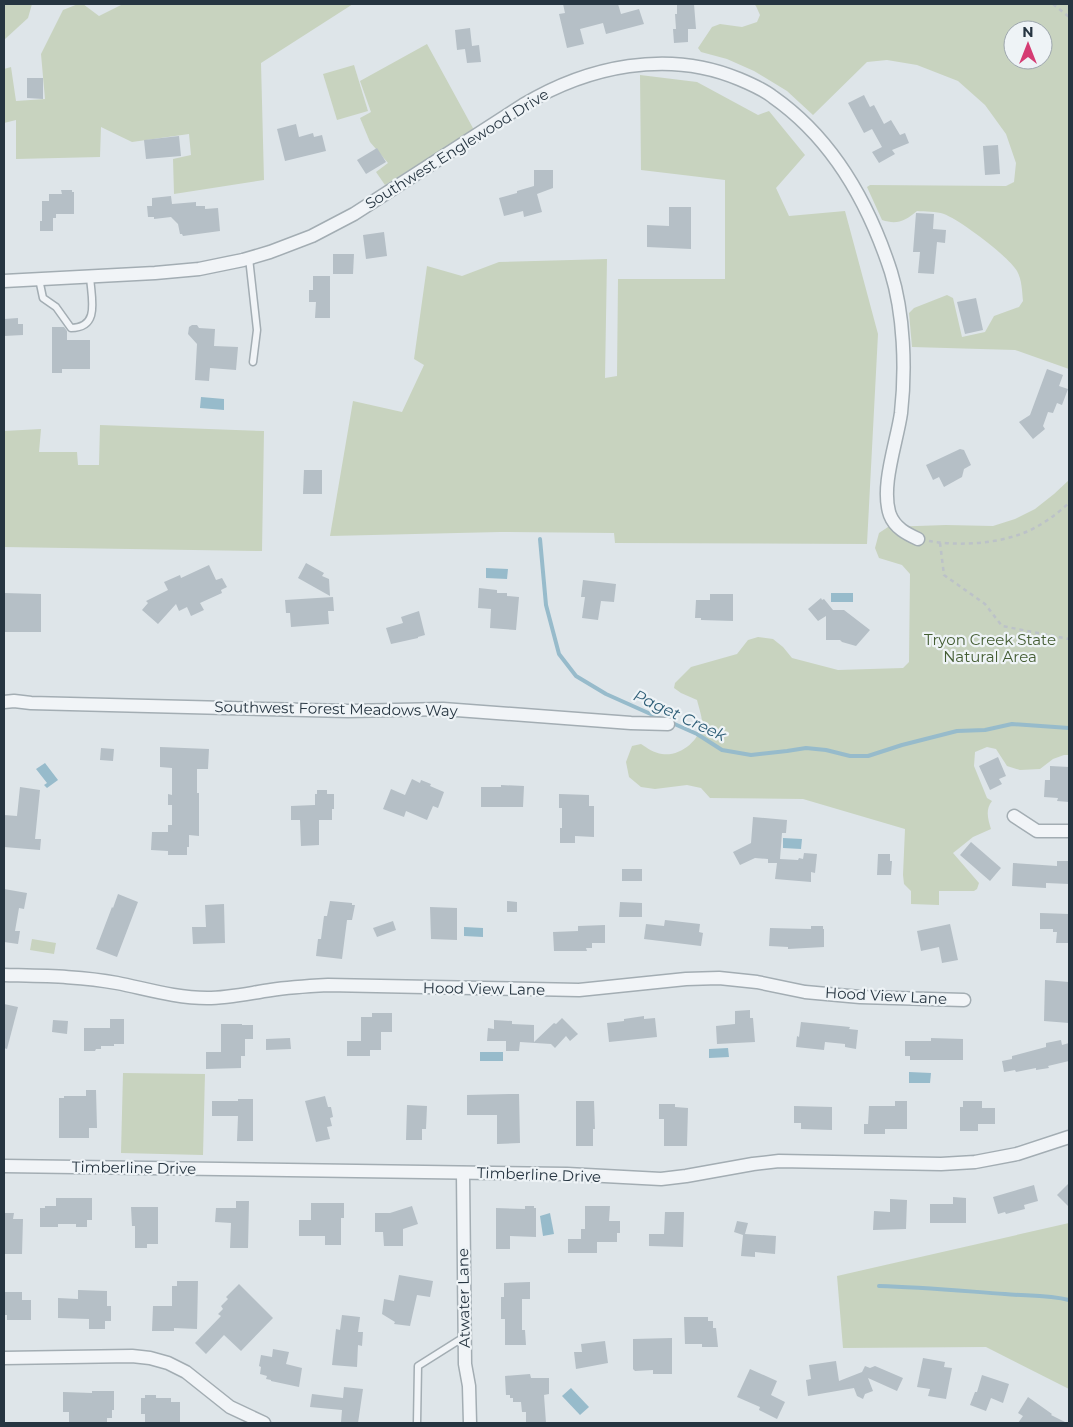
<svg xmlns="http://www.w3.org/2000/svg" width="1073" height="1427" viewBox="0 0 1073 1427" font-family="Montserrat,sans-serif">
	<style>
		.green { fill: #c8d3bf; fill-rule: evenodd }
		.water { fill: #97bbcb }
		.lines { fill: none; stroke-linecap: round; stroke-linejoin: round }
		.stream { stroke: #97bbcb; stroke-width: 4 }
		.building { fill: #b5bfc6 }
		.service-casing { stroke: #a3adb3; stroke-width: 9 }
		.minor-casing { stroke: #a3adb3; stroke-width: 15 }
		.path { stroke: #bcc2c8; stroke-width: 2.5; stroke-dasharray: 4 4; stroke-linecap: butt }
		.service { stroke: #f1f4f7; stroke-width: 6 }
		.minor { stroke: #f1f4f7; stroke-width: 12 }
		.labels { text-anchor: middle; stroke-width: 4.5; stroke-linejoin: round; paint-order: stroke }
		.street-label { font-size: 15px; fill: #263541; stroke: #eef3f6 }
		.park-label { font-size: 15px; fill: #445d33; stroke: #eef3f6 }
		.water-label { font-size: 16px; font-style: italic; fill: #2e5e77; stroke: #eef3f6 }
	</style>
	<rect width="100%" height="100%" fill="#dee5e9"/>
	<g class="green">
		<path d="M4 4H32L28 18 4 40Z"/>
		<path d="M78 4H83L99 16 121 5V4H353L261 63 264 180 174 194 173 159 191 155 189 134 132 142 101 127 100 157 16 159V120L4 123V69L11 67 16 101 45 99 41 54 63 10Z"/>
		<path d="M754 4H1069V369L1015 350 912 347 909 313 914 308 947 295 953 298 962 337 985 332 994 316 1019 307 1023 301C1022 291 1022 280 1017 271 1008 256 960 220 944 214 936 211 925 212 917 211 905 221 897 225 882 220L867 187 870 185 1006 186 1014 182 1016 163 1006 134 985 105 958 81 917 65 887 60 867 62 813 115 787 91 754 71 727 59 701 52 698 48 712 27 720 24 742 27 757 22 760 15 756 6ZM1013 30H1043V60H1013Z"/>
		<path d="M427 44 474 130 385 185 376 172 388 163 370 142 360 118 371 112 360 81Z"/>
		<path d="M354 65 368 111 337 120 323 74Z"/>
		<path d="M640 75 697 82 758 115 769 111 805 155 776 188 789 216 845 211 878 334 867 544 615 543 614 533 500 532 330 536 353 401 402 412 424 365 414 359 427 266 462 276 499 262 607 259 605 378 617 376 618 279H725V180L641 170Z"/>
		<path d="M100 425 264 431 262 551 4 547V431L41 429 39 452H77L78 465H99Z"/>
		<path d="M1069 480V755H1064L1053 759 1040 769 1020 770 1007 766 996 749 987 747 975 752 974 766 987 798 992 801C985 810 988 819 991 829L973 837 953 853 979 883 977 889 974 891H939V905L911 904V891L904 884 903 875 905 829 803 799 710 798 701 788 687 785 655 789 641 787 629 777 626 762 632 746 641 744C647 748 654 753 662 754 679 757 700 741 702 723 702 716 699 708 697 700L681 693 674 688 675 683 691 667 737 654 748 640 758 637 773 639 783 647 792 658 838 670 903 668 909 662 910 574 902 565 879 558 875 548 879 533 888 527 946 525 993 526 1015 519 1035 509 1054 494Z"/>
		<path d="M32 939 56 943 54 954 30 950Z"/>
		<path d="M123 1073 205 1074 203 1155 121 1153Z"/>
		<path d="M1069 1223V1389L986 1347 843 1348 837 1276Z"/>
	</g>
	<g class="water">
		<path d="M201 397 224 399V410L200 408Z"/>
		<path d="M486 568 508 569 507 579 486 578Z"/>
		<rect x="831" y="593" width="22" height="9"/>
		<path d="M45 763 58 780 47 788 44 785 47 783 36 769Z"/>
		<path d="M783 838 802 839 801 849 783 848Z"/>
		<path d="M464 927 483 928V937L464 936Z"/>
		<path d="M728 1048 729 1057 709 1058V1049Z"/>
		<rect x="480" y="1052" width="23" height="9"/>
		<path d="M909 1072 931 1073 930 1083H909Z"/>
		<path d="M550 1213 554 1234 543 1236 540 1216Z"/>
		<path d="M571 1388 589 1407 580 1415 562 1396Z"/>
	</g>
	<g class="lines">
		<g class="stream">
			<path d="M540 539 546 605 559 654 576 676 606 694 664 720"/>
			<path d="M670 722 697 734 722 750 751 755 787 751 806 748 826 750 850 756H868L902 745 957 731 985 730 1012 724 1069 728"/>
			<path d="M879 1286C921 1287 963 1291 1005 1294 1026 1296 1048 1295 1069 1300"/>
		</g>
	</g>
	<g class="building">
		<path d="M563 4H618L621 14 639 9 644 24 606 34 603 23 580 29 584 44 567 48 559 14 565 13Z"/>
		<path d="M677 4H694L696 29H688V42L674 43 673 29H676L675 14H677Z"/>
		<path d="M470 28 472 46 479 45 481 62 467 63 465 49 457 50 455 30Z"/>
		<path d="M27 78H43V99L27 98Z"/>
		<path d="M864 95 870 107 874 105 884 124 891 120 900 135 905 133 909 143 892 150 895 154 879 163 872 152 882 147 872 129 864 133 848 103Z"/>
		<path d="M296 124 299 137 313 133 314 137 322 135 326 151 285 161 277 129Z"/>
		<path d="M179 136 181 156 146 159 144 140Z"/>
		<path d="M998 145 1000 174 985 175 983 146Z"/>
		<path d="M377 148 386 162 366 174 357 160Z"/>
		<path d="M534 170H553V188L537 194 542 212 524 217 523 211 504 216 499 198 517 193V191L534 186Z"/>
		<path d="M61 190H72V192H74V214H56V218H53V231H40V221H42V201H49V194H62Z"/>
		<path d="M171 196 172 204 196 202V206H205V209L218 208 220 231 183 236 182 234H180L178 224 171 217 154 219V217H148L147 206H152V198Z"/>
		<path d="M669 207H691V249L647 247V225L669 226Z"/>
		<path d="M916 213 934 214 933 229 946 230 945 243 937 242 934 274 918 273 920 252H913Z"/>
		<path d="M384 232 387 256 366 259 363 235Z"/>
		<path d="M333 254H354L353 274H333Z"/>
		<path d="M313 276H330V318H315L316 302H309V290H313Z"/>
		<path d="M976 298 983 330 965 334 957 302Z"/>
		<path d="M18 318V324H23V335L4 336V319Z"/>
		<path d="M192 325H197L199 328 215 329 214 346 238 347 236 370 210 368 209 381 195 380 197 344 188 334 189 327Z"/>
		<path d="M52 327H64L67 331V340H90V369H62V373H52Z"/>
		<path d="M1047 369 1063 375 1059 386 1068 389 1062 405 1057 403 1053 413 1048 412 1043 426 1045 429 1033 439 1019 422 1030 415Z"/>
		<path d="M960 449 964 450 971 465 964 469 962 477 944 487 939 477 933 480 926 465Z"/>
		<path d="M304 470H322V494H303Z"/>
		<path d="M306 563 324 573 322 576 329 579 330 596 298 578Z"/>
		<path d="M209 565 216 580 222 578 227 587 221 590 222 593 200 603 204 610 191 616 187 607 179 611 176 604 158 624 142 610 148 603 146 601 168 590 164 582 180 575 181 578Z"/>
		<path d="M583 580 616 584 614 602 601 601 598 620 582 618 585 597H581Z"/>
		<path d="M479 588 497 590V593H507V596L519 597 516 630 490 628 491 609 478 608Z"/>
		<path d="M4 593 41 594V632H4Z"/>
		<path d="M710 594H733V621L701 620V618H695L696 600H710Z"/>
		<path d="M333 597 334 611H328L329 624 291 627 290 613H286L285 600Z"/>
		<path d="M821 598 822 600 824 599 833 610H844L870 630 856 646 842 642 840 640H826V616L818 621 808 609Z"/>
		<path d="M419 611 425 635 418 637V638L391 644 386 628 403 623 401 617Z"/>
		<path d="M160 747 209 749 208 769H197V793H199V836L189 835V847H187V855H168V851L151 850 152 832H168V825H172V805H168V794L172 795V768L160 767Z"/>
		<path d="M101 748 114 749 113 761 100 760Z"/>
		<path d="M998 757 1006 776 999 779 1002 784 990 790 979 766Z"/>
		<path d="M1050 766 1069 767V802L1057 801 1058 798 1044 797 1045 780H1050Z"/>
		<path d="M412 779 420 783 421 780 431 784 430 786 444 792 438 808 433 806 427 820 406 811 404 817 383 809 391 789 405 795Z"/>
		<path d="M501 785 524 786 523 807H481V787H501Z"/>
		<path d="M20 787 40 790 35 839H41L40 850 4 847V815L17 816Z"/>
		<path d="M317 790H327V794H334V809H332V820H319V845L301 846 300 820H291V806L315 805V794H317Z"/>
		<path d="M559 794 589 795V806H594V837L575 836V843H560V828H562V808H559Z"/>
		<path d="M753 817 787 820 786 833H782L780 859 798 860 799 858 803 859 804 853 817 854 815 873 811 872V882L775 879 777 863H768V859L755 858 740 865 733 852 751 843Z"/>
		<path d="M971 842 1001 868 990 881 960 855Z"/>
		<path d="M878 854H890V861H892L891 875H877Z"/>
		<path d="M1057 861H1069V884L1046 883V888L1012 886 1013 863 1057 866Z"/>
		<rect x="622" y="869" width="20" height="12"/>
		<path d="M4 889 27 893 24 909 19 908 15 931H20L18 944 4 942Z"/>
		<path d="M118 894 138 902 117 957 96 949 112 907 113 908Z"/>
		<path d="M330 901 352 903V905H355L352 920H347L342 959 316 956 318 939H321L324 916H327Z"/>
		<path d="M507 901 517 902V912H507Z"/>
		<path d="M620 902 642 903V917H619Z"/>
		<path d="M224 904 225 943 193 944 192 927H206L205 905Z"/>
		<path d="M430 907 457 908V940L431 939Z"/>
		<path d="M1040 913 1069 914V943H1056L1057 932H1053V929H1040Z"/>
		<path d="M665 920 700 924 699 932 703 933 701 946 644 939 646 924 664 926Z"/>
		<path d="M393 921 396 930 377 937 373 928Z"/>
		<path d="M950 924 958 960 942 963 939 947 921 951 917 931Z"/>
		<path d="M605 925V943H592V948H586L587 951H554L553 932 578 931V926Z"/>
		<path d="M811 926H823V929H824V947L788 949V947L769 946 770 928 811 929Z"/>
		<path d="M1045 980 1069 982V1023L1044 1021Z"/>
		<path d="M4 1004 18 1007 7 1049 4 1048Z"/>
		<path d="M750 1010V1018H753L755 1042 717 1044 716 1026 735 1024V1011Z"/>
		<path d="M372 1013H392V1032H381V1050H370V1056H347V1041H361V1017H372Z"/>
		<path d="M644 1016V1019L655 1018 657 1037 609 1042 607 1023 624 1021V1019Z"/>
		<path d="M562 1018 578 1034 570 1041 566 1036 555 1048 551 1044 520 1042 519 1051H506V1041H487L488 1028 494 1029V1020L512 1021V1024L534 1025V1042L554 1023 556 1024Z"/>
		<path d="M110 1019H124V1044H114V1046H101V1049H96L95 1051H84V1028H110Z"/>
		<path d="M53 1020 68 1021 67 1034 52 1032Z"/>
		<path d="M801 1022 850 1027 849 1029 858 1030 856 1049 845 1047V1044L825 1042 824 1050 796 1047 797 1036 799 1037Z"/>
		<path d="M221 1024H242V1025H253V1039H245V1056H241V1068L206 1069V1052H221Z"/>
		<path d="M290 1038 291 1049 266 1050V1039Z"/>
		<path d="M931 1038 963 1039V1060H910V1056H905V1041H931Z"/>
		<path d="M1061 1040 1062 1045 1069 1043V1061L1048 1066 1049 1068 1036 1070V1068L1016 1072 1015 1070 1004 1072 1002 1061 1012 1059V1056L1046 1047V1043Z"/>
		<path d="M86 1090H96L97 1128H89V1138H59V1098H64V1096H86Z"/>
		<path d="M509 1094H519L520 1143 497 1144V1115H467V1095Z"/>
		<path d="M325 1096 328 1107H331L333 1117 330 1118 332 1126 327 1127 330 1139 316 1142 305 1101Z"/>
		<path d="M238 1099H253V1141H237L238 1116H212V1101H238Z"/>
		<path d="M576 1101H594L595 1129H593V1146H576Z"/>
		<path d="M895 1101H907V1129H885V1134H864V1124H868L869 1106H895Z"/>
		<path d="M963 1101H982V1108H995V1124H978V1131H960V1107H963Z"/>
		<path d="M659 1104H675V1107L688 1108 687 1146H664V1119H659Z"/>
		<path d="M407 1105 427 1106 426 1129H422V1140H406Z"/>
		<path d="M794 1106 832 1107V1130L801 1129V1123H794Z"/>
		<path d="M1069 1183V1207L1057 1195Z"/>
		<path d="M1034 1185 1038 1201 1024 1205 1025 1209 1006 1214 1005 1212 998 1214 993 1197Z"/>
		<path d="M953 1197 966 1198V1223H930V1204H953Z"/>
		<path d="M56 1198H92V1220H87V1227H76V1224H58V1227H40V1208H45V1206H56Z"/>
		<path d="M890 1199 907 1200 906 1229 873 1230 874 1211 890 1212Z"/>
		<path d="M236 1201H249L248 1248H230L231 1223 215 1222 216 1208H236Z"/>
		<path d="M311 1203H344V1218H341V1245H325V1236H299V1220H311Z"/>
		<path d="M412 1206 418 1224 403 1229V1246H384L383 1232H375V1213H390Z"/>
		<path d="M525 1206H534V1208H536V1237L510 1236V1249H496V1208L525 1209Z"/>
		<path d="M585 1206H610L609 1221H620V1233H617V1242H597V1253H568V1239H581V1229H585Z"/>
		<path d="M131 1207H158V1244H147V1248H135V1226H132Z"/>
		<path d="M665 1212H684L683 1247 649 1246V1234H664Z"/>
		<path d="M4 1213H14L13 1219H23L22 1254H4Z"/>
		<path d="M737 1221 748 1223 745 1234 776 1236 775 1254 755 1252V1257L741 1256 743 1235 734 1232Z"/>
		<path d="M399 1275 433 1281 430 1297 417 1295 410 1326 394 1324 395 1322 382 1314 384 1299 394 1301Z"/>
		<path d="M177 1281H198L197 1329 174 1328V1331H152L153 1306H172V1286H177Z"/>
		<path d="M530 1282V1299H522V1330H525L526 1345H505V1319H501V1297H504V1283Z"/>
		<path d="M239 1284 273 1318 241 1351 224 1335 206 1354 195 1343 221 1316 218 1314 223 1309 221 1306 228 1299 226 1297Z"/>
		<path d="M78 1290 107 1291V1306H111V1321H105V1329H89V1319L58 1318V1298L78 1299Z"/>
		<path d="M4 1292H22V1300H31V1320H7V1315H4Z"/>
		<path d="M342 1315 360 1317 358 1332H363L362 1346 358 1345 357 1367 332 1365 336 1329 340 1330Z"/>
		<path d="M684 1317H708V1321H713V1328H716L718 1347H702V1344H685Z"/>
		<path d="M672 1338V1374H653V1370L635 1371 633 1369V1339Z"/>
		<path d="M605 1341 608 1363 576 1369 574 1352H582L581 1344Z"/>
		<path d="M273 1349 289 1352 286 1364 302 1368 299 1387 271 1381V1380L266 1379 267 1376 260 1374 261 1367 259 1366 261 1355 272 1357Z"/>
		<path d="M923 1358 945 1362 944 1367 952 1368 946 1399 928 1396 930 1389 917 1387Z"/>
		<path d="M836 1361 839 1381 862 1372 865 1366 870 1368 875 1366 903 1378 897 1391 868 1378 873 1391 865 1394 863 1399 857 1396 854 1388 808 1396 806 1380 811 1379 809 1365Z"/>
		<path d="M750 1369 777 1381 771 1395 785 1402 777 1419 759 1410 760 1407 737 1397Z"/>
		<path d="M530 1374 531 1378H549V1394L544 1395 546 1423H526V1412H522L521 1402H513V1398H510V1395H506L505 1376Z"/>
		<path d="M982 1375 1009 1384 1003 1403 991 1398 986 1411 970 1405 975 1392H977Z"/>
		<path d="M344 1387 363 1389 358 1423 341 1422 342 1410 310 1407 312 1394 343 1398Z"/>
		<path d="M92 1391H114V1410H112V1418H107V1423H69V1412H63V1392L92 1393Z"/>
		<path d="M145 1395H156V1398H171V1402H180V1423H145V1414H141V1398H145Z"/>
		<path d="M1028 1397 1052 1414 1051 1415 1067 1423H1018L1023 1416 1018 1413Z"/>
	</g>
	<g class="lines">
		<defs>
			<g id="service">
				<path d="M249 258 257 330 253 362"/>
				<path d="M39 279 43 298 56 307 71 328C101 328 91 297 90 276"/>
				<path d="M417 1423 418 1366 464 1337"/>
			</g>
			<g id="minor">
				<path d="M4 281 155 273 199 269 243 260 270 252 312 236 354 214 523 105C588 66 668 49 739 79 751 84 763 89 773 97 833 139 869 204 891 272 904 314 906 369 901 413 897 442 880 487 890 515 895 528 907 534 918 539"/>
				<path d="M4 702 14 701 31 703 348 711 443 709 631 723 668 724"/>
				<path d="M1014 816 1037 831H1069"/>
				<path d="M4 975C42 976 80 976 117 983 147 989 176 998 207 998 229 998 250 993 271 990 290 987 309 986 328 985L579 990 686 979 719 978 757 982 805 992 860 997 964 1000"/>
				<path d="M4 1166 567 1174 661 1179 686 1176 753 1164 779 1161 941 1164 975 1162 1017 1154 1069 1137"/>
				<path d="M463 1173 465 1364 469 1386 470 1423"/>
				<path d="M4 1358 132 1356 150 1358 168 1363 186 1372 230 1407 264 1423"/>
			</g>
		</defs>
		<use href="#service" class="service-casing"/>
		<use href="#minor" class="minor-casing"/>
		<g class="path">
			<path d="M1053 4 1069 17"/>
			<path d="M929 541C958 546 993 544 1021 534 1038 528 1056 515 1069 503"/>
			<path d="M940 543 944 575 985 604 1002 626 1069 639"/>
		</g>
		<use href="#service" class="service"/>
		<use href="#minor" class="minor"/>
	</g>
	<g class="labels">
		<g class="street-label">
			<text transform="translate(457 149) rotate(-32)" y="5">Southwest Englewood Drive</text>
			<text transform="translate(336 709) rotate(1)" y="5">Southwest Forest Meadows Way</text>
			<text transform="translate(484 989) rotate(1)" y="5">Hood View Lane</text>
			<text transform="translate(886 996) rotate(3)" y="5">Hood View Lane</text>
			<text transform="translate(134 1168) rotate(1)" y="5">Timberline Drive</text>
			<text transform="translate(539 1175) rotate(2)" y="5">Timberline Drive</text>
			<text transform="translate(464 1298) rotate(-91)" y="5">Atwater Lane</text>
		</g>
		<g class="park-label">
			<text x="990" y="645">Tryon Creek State<tspan x="990" dy="17">Natural Area</tspan></text>
		</g>
		<g class="water-label">
			<text transform="translate(680 715) rotate(25)" y="6">Paget Creek</text>
		</g>
	</g>
	<rect width="1073" height="1427" fill="none" stroke="#263541" stroke-width="10"/>
	<g transform="translate(1028 45)"><circle r="24" fill="#eef3f6" stroke="#9ea7ae"/>
	<path d="M0-4L9 19L0 12L-9 19Z" fill="#d53c73"/>
	<text y="-8" font-size="14" font-weight="bold" text-anchor="middle" fill="#263541">N</text>
	</g>
</svg>
